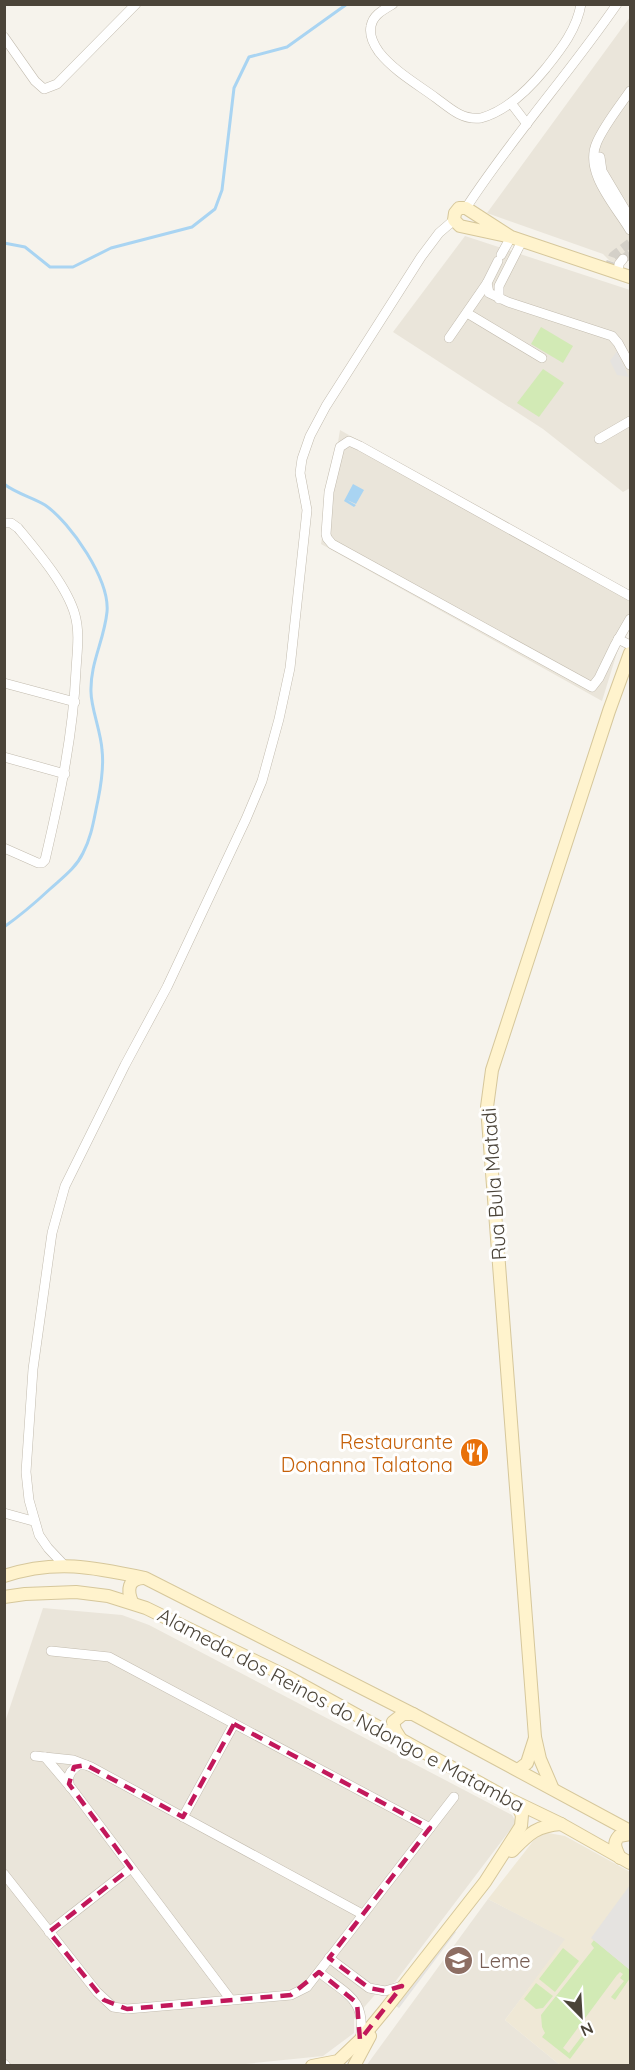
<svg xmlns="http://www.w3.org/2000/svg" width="635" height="2070" viewBox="0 0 635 2070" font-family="Quicksand,sans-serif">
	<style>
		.residential { fill: #eae5da }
		.education { fill: #efe8d6 }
		.green { fill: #d2eab5 }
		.parking { fill: #e5e3e0 }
		.water { fill: #a9d4f2 }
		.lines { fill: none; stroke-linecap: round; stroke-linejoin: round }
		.stream { stroke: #a9d4f2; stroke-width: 3 }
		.street-tunnel { stroke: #d4d0c8; stroke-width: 9; stroke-dasharray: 9 4.5; stroke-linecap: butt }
		.street-casing { stroke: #c2bbae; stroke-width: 10 }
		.secondary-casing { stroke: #d6c79b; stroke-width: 14 }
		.street { stroke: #fff; stroke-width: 9 }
		.secondary { stroke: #fff3cd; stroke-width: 12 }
		.marked { fill: none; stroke: #c2185b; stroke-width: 4.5; stroke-dasharray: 12 8; stroke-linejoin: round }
		.labels { text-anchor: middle; stroke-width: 6; stroke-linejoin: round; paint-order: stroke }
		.street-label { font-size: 20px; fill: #4b4439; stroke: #fff }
		.food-label { font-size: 20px; fill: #c56008; stroke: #fff; text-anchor: end }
		.education-label { font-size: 20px; fill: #785e54; stroke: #fff; text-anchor: start }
	</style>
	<rect width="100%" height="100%" fill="#f6f3ec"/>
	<g class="residential">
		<path d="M630 17V260L619 264 610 261 603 254 487 213Z"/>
		<path d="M465 236 630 290V488L623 492 543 429 393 332Z"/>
		<path d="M340 430 630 594V624L620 643 602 701 321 544Z"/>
		<path d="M43 1608 122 1615 149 1625 512 1815 516 1822 395 1982 379 1990 354 2019V2033L323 2056 226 2066H5V1722Z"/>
		<path d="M488 1899 566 1939 505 2020 560 2065 366 2066Z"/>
	</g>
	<path class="education" d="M548 1833 565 1836 630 1872V2065H560L505 2020 565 1939 488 1899 534 1840 539 1836Z"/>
	<g class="green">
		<path d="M541 327 573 346 563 363 531 344Z"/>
		<path d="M543 369 564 383 539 417 517 403Z"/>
		<path d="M594 1940 630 1970V1978L615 2000 611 1997 624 1981 620 1978 623 1974 620 1972 617 1975 563 2048 569 2053 582 2036 585 2039 570 2059 542 2037 545 2033 542 2027 541 2015 594 1948 591 1944Z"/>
		<path d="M563 1948 579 1961 555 1992 539 1979Z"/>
		<path d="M536 1983 553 1996 543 2008 536 2009 524 1999Z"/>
	</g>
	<g class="parking">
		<path d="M617 351 629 377 617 375 610 361Z"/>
		<path d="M630 1885V1970L591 1938Z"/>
		<path d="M453 1930 456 1932 399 2008 396 2006Z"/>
	</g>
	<path class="water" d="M353 484 364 490 356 504 347 500 356 505 354 507 344 501Z"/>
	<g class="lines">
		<g class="stream">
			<path d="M4 243 25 247 50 267H73L111 248 192 227 215 209 222 190 234 88 249 57 287 47 347 4"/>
			<path d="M4 484C17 494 32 497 45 505 71 523 110 580 107 612 104 641 90 663 91 692 91 708 101 732 102 750 104 766 101 785 98 800 94 818 92 836 83 853 76 868 62 878 50 889 35 903 21 915 4 927"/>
		</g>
		<g class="street-tunnel">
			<path d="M623 259 630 254"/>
			<path d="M608 270 613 256 630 243"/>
		</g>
		<defs>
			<g id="street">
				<path d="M393 4C383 10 373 15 371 26 369 35 374 45 379 52 394 71 417 84 436 98 443 103 451 110 459 114 465 117 474 119 481 118 507 111 529 89 546 68 561 49 577 29 581 4"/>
				<path d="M4 37 35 81 44 89 57 84 136 4"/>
				<path d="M630 91C619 107 605 124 597 142 583 172 616 206 630 230"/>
				<path d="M511 103 527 124"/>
				<path d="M600 157 602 171 630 218"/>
				<path d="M466 208C512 137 569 74 617 4"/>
				<path d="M501 255 511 237"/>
				<path d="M618 273 619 264 623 259"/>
				<path d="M487 283 489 293 508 302 612 336 618 343 630 365"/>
				<path d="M499 299V286L522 241"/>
				<path d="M467 313 542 358"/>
				<path d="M449 338 487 283 498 261"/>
				<path d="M599 439 630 421"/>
				<path d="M4 523H11L18 528C37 551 67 586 75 615 80 633 77 652 76 670 73 736 60 796 45 860L42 863H38L4 848"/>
				<path d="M630 596 360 446 349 441 340 447 329 492 326 534 327 538 332 544 592 687 599 678 615 645 630 619"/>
				<path d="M618 639 630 645"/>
				<path d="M4 683 75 702"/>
				<path d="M4 757 65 774"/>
				<path d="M4 1513 33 1521"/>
				<path d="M64 1565 48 1548 39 1535 29 1500 26 1472 33 1369 52 1233 65 1186 125 1065 167 987 246 819 262 781 279 719 290 668 307 510 300 473 302 459 310 436 326 406 421 257 439 233 454 220"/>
				<path d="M51 1651 109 1657 430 1828"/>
				<path d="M35 1756 73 1760 91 1767 362 1914"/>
				<path d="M45 1757 72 1789 231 2000"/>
				<path d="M70 1787C66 1777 70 1770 79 1765H86"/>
				<path d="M183 1817 234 1724"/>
				<path d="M4 1874 97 1992 113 2007 127 2009 291 1995 307 1987 454 1797"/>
				<path d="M49 1932 131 1868"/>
				<path d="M329 1958 369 1988 385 1991 402 1986"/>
				<path d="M319 1972C347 1995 367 1999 360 2040"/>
				<path d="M4 2064 6 2066"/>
			</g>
			<g id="secondary">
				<path d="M511 237 466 208H459L455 213 454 220 460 226 511 237 630 277"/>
				<path d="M4 1576C56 1559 93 1567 145 1578L413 1714 630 1831"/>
				<path d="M4 1597 25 1594 76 1592 108 1596 146 1608 286 1676 507 1798 561 1824 630 1863"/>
				<path d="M132 1602C127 1590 128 1579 143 1578"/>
				<path d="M400 1738 395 1730 393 1722 403 1714H413"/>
				<path d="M518 1770 527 1763 535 1738"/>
				<path d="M552 1787 540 1759 535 1737 487 1107 492 1070 609 711 630 653"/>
				<path d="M512 1851C529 1834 536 1826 561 1824"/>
				<path d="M620 1858C616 1849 612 1844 619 1836L630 1834"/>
				<path d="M312 2066 338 2061 360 2040 384 2011 485 1882 521 1826 522 1815 519 1809 513 1803"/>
				<path d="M354 2066 370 2036"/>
			</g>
		</defs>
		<use href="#street" class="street-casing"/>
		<use href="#secondary" class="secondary-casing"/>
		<use href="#street" class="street"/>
		<use href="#secondary" class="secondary"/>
	</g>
	<path class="marked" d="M234 1724 430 1828 329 1958 369 1988 385 1991 402 1986 360 2040 357 2003 319 1972 291 1995 127 2009 104 2000 49 1932 131 1868 69 1784 74 1767 86 1765 183 1817Z"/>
	<defs>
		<symbol id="restaurant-disc" viewBox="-11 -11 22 22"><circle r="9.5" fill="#e8710a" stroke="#fff"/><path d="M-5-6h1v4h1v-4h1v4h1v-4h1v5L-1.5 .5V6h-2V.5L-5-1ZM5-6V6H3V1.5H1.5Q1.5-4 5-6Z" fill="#fff"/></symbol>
		<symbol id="school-disc" viewBox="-11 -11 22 22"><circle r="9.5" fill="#8d6e63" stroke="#fff"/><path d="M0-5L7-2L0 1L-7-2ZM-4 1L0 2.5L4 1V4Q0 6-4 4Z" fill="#fff"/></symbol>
	</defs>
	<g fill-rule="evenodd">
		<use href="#restaurant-disc" x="458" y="1436" width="33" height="33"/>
		<use href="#school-disc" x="442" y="1944" width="33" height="33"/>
	</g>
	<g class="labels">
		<g class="street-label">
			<text transform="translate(494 1184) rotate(-94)" y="7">Rua Bula Matadi</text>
			<text transform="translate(341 1710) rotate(28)" y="7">Alameda dos Reinos do Ndongo e Matamba</text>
		</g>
		<g class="food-label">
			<text x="453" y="1449">Restaurante<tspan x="453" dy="23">Donanna Talatona</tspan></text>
		</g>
		<g class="education-label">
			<text x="479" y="1968">Leme</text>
		</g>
	</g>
	<rect width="635" height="2070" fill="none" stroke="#4b4439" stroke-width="12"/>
	<g transform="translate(581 2016) rotate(156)" stroke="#ffffff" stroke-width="4.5" paint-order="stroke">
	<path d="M0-4.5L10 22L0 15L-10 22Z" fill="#4b4439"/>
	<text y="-9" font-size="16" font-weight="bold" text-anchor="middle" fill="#4b4439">N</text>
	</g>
</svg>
